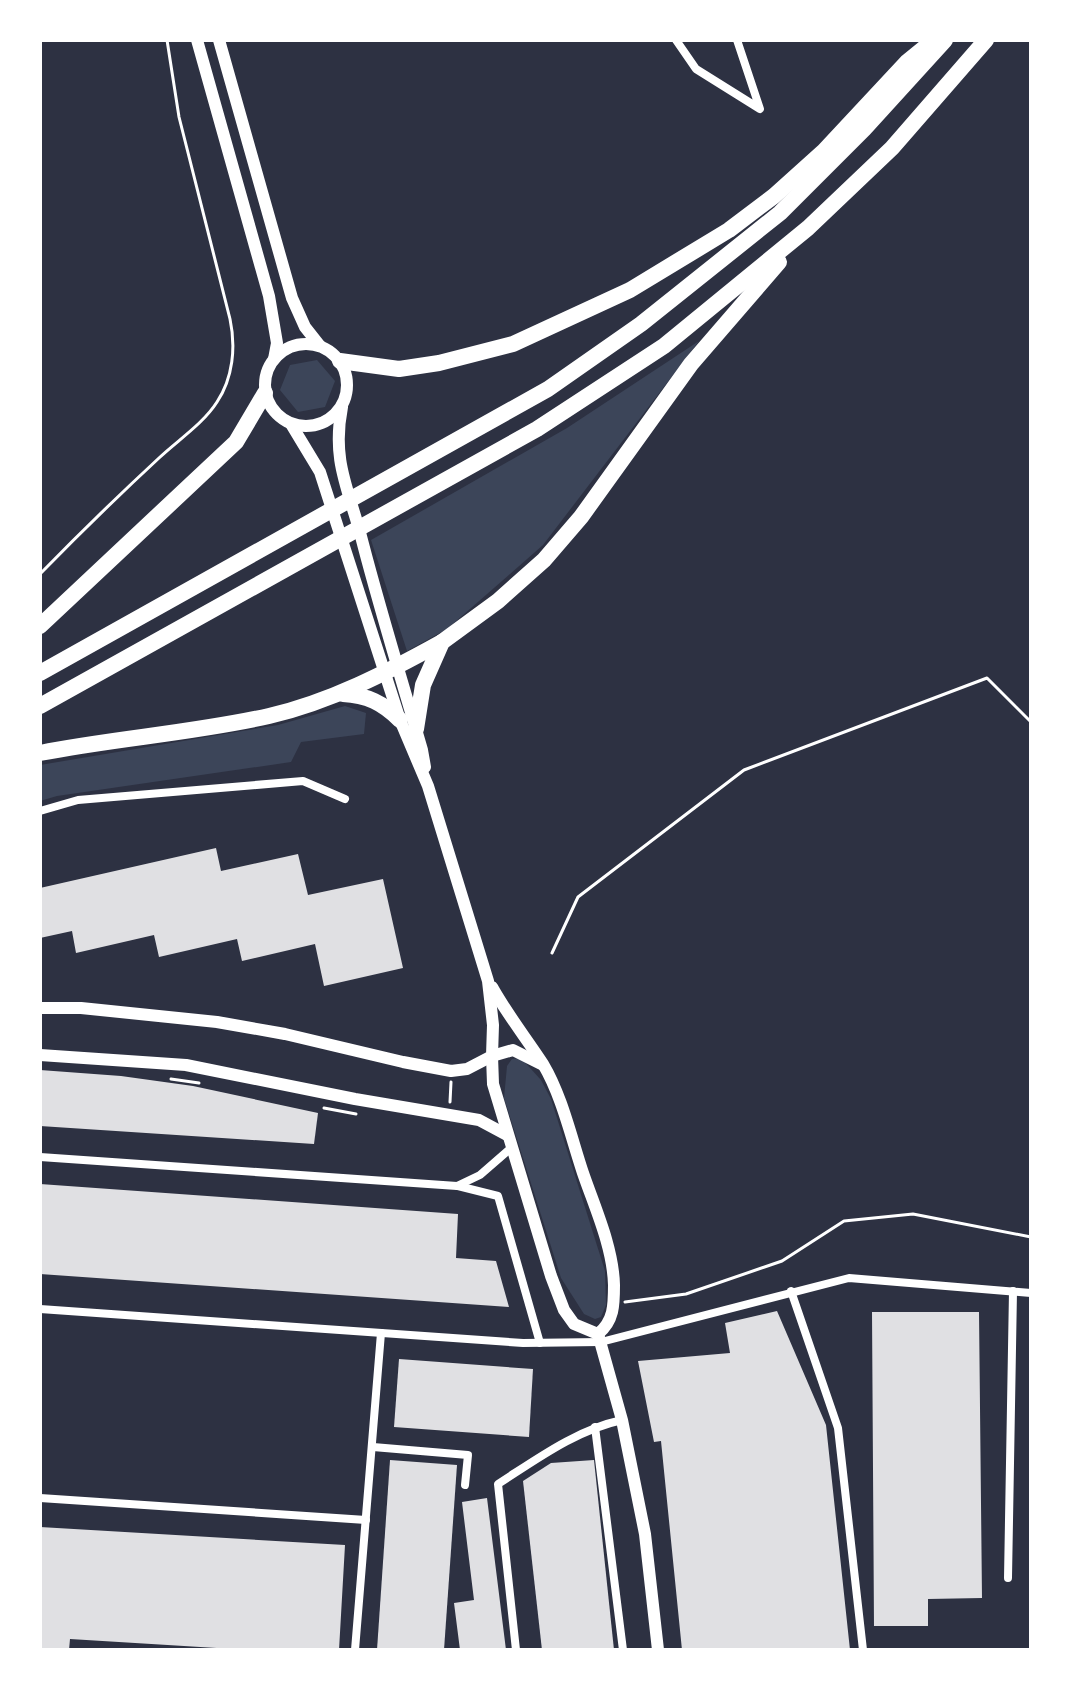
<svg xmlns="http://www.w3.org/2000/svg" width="1071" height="1690" viewBox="0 0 1071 1690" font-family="'Space Grotesk',sans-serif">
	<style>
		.green { fill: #3c4559 }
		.building { fill: #e0e0e3 }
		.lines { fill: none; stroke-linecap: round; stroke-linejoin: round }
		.path { stroke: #fff; stroke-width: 3 }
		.minor { stroke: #fff; stroke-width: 8 }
		.tertiary { stroke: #fff; stroke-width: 12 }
		.motorway { stroke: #fff; stroke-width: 16 }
	</style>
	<rect width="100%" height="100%" fill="#2d3142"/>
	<g class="green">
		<path d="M699 341 543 545 447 629 407 651 371 540 567 428Z"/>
		<path d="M317 360 335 381 325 407 298 412 280 390 290 365Z"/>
		<path d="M345 706 366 713 364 734 301 742 291 762 57 796 40 801V765L278 725Z"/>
		<path d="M521 1058 541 1080 551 1099 605 1271 606 1305 601 1317 595 1319 584 1314 561 1278 504 1098 507 1066 512 1059Z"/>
	</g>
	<g class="building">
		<path d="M216 848 221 871 298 854 308 895 383 879 403 968 324 986 315 944 242 961 237 939 159 957 154 935 76 953 72 931 40 938V888Z"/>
		<path d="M40 1070 121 1076 193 1086 318 1113 314 1144 40 1126Z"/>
		<path d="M40 1184 458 1214 456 1258 496 1261 509 1307 40 1274Z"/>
		<path d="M777 1311 826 1425 850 1650H682L661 1441 654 1442 638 1361 730 1353 725 1323Z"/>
		<path d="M872 1312H979L982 1598 928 1599V1626H874Z"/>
		<path d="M399 1359 533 1369 529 1437 394 1427Z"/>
		<path d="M390 1460 457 1465 444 1650H377Z"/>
		<path d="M594 1460 614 1650H542L523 1481 551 1463Z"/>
		<path d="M487 1498 506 1650H460L454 1603 474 1600 462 1502Z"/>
		<path d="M40 1527 345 1545 339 1650H249L70 1639 69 1650H40Z"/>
	</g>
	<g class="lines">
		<g class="path">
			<path d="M40 574C79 534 118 496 159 458 178 440 203 424 217 402 233 378 236 347 230 319L179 117 167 40"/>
			<path d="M552 953 578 897 744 770 987 678 1031 722"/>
			<path d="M171 1079 199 1083"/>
			<path d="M450 1102 451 1082"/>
			<path d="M324 1108 356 1114"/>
			<path d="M625 1302 686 1294 782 1261 844 1221 913 1214 1031 1237"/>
		</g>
		<g class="minor">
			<path d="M676 40 696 69 760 109 737 40"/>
			<path d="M40 811 78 800 303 781 345 799"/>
			<path d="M40 1157 457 1186 480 1175 511 1148"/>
			<path d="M458 1186 498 1196 540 1343"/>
			<path d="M791 1291 838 1428 863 1650"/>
			<path d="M40 1309 523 1343 601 1342 849 1278 1031 1293"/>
			<path d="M595 1427 623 1650"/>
			<path d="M373 1447 468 1455 465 1485"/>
			<path d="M40 1498 366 1520"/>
			<path d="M1008 1578 1013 1291"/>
			<path d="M355 1650 381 1333"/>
			<path d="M516 1650 498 1484C537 1459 576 1430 622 1420"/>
		</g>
		<g class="tertiary">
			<path d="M197 40 269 296 277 343 274 359"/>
			<path d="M219 40 292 298 305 327 320 346"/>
			<circle cx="306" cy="385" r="41"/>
			<path d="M342 407C331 463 350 491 363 544 381 613 402 681 422 750L425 767"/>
			<path d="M492 987C507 1014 526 1038 543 1064 562 1096 571 1137 583 1173 595 1208 613 1247 614 1285 614 1305 614 1321 598 1334"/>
			<path d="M40 1008H81L217 1022 285 1034 403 1062 451 1071 467 1069 492 1056 493 1025 488 981 428 786 400 720 320 472 291 424"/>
			<path d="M40 1055 186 1065 355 1099 479 1120 507 1135"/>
			<path d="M541 1064 513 1050 492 1056 493 1084 551 1276 564 1310 574 1324 598 1334"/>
			<path d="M598 1334 622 1420 645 1534 658 1650"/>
		</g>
		<g class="motorway">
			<path d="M340 361 399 369 439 363 513 344 630 290 729 230 774 196 824 151 907 62 934 40"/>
			<path d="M40 626 236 442 265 393"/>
			<path d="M40 673 548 389 641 324 780 213 864 129 945 40"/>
			<path d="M343 694C367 695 383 703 400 720"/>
			<path d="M40 706 537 429 664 346 808 228 892 148 986 40"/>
			<path d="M416 729 423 685 442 642 498 601 544 560 581 517 691 364 779 262"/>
			<path d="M40 753C116 738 194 733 269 716 330 702 388 672 442 642"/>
		</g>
	</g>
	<rect width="1071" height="1690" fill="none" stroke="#ffffff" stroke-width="84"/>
</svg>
